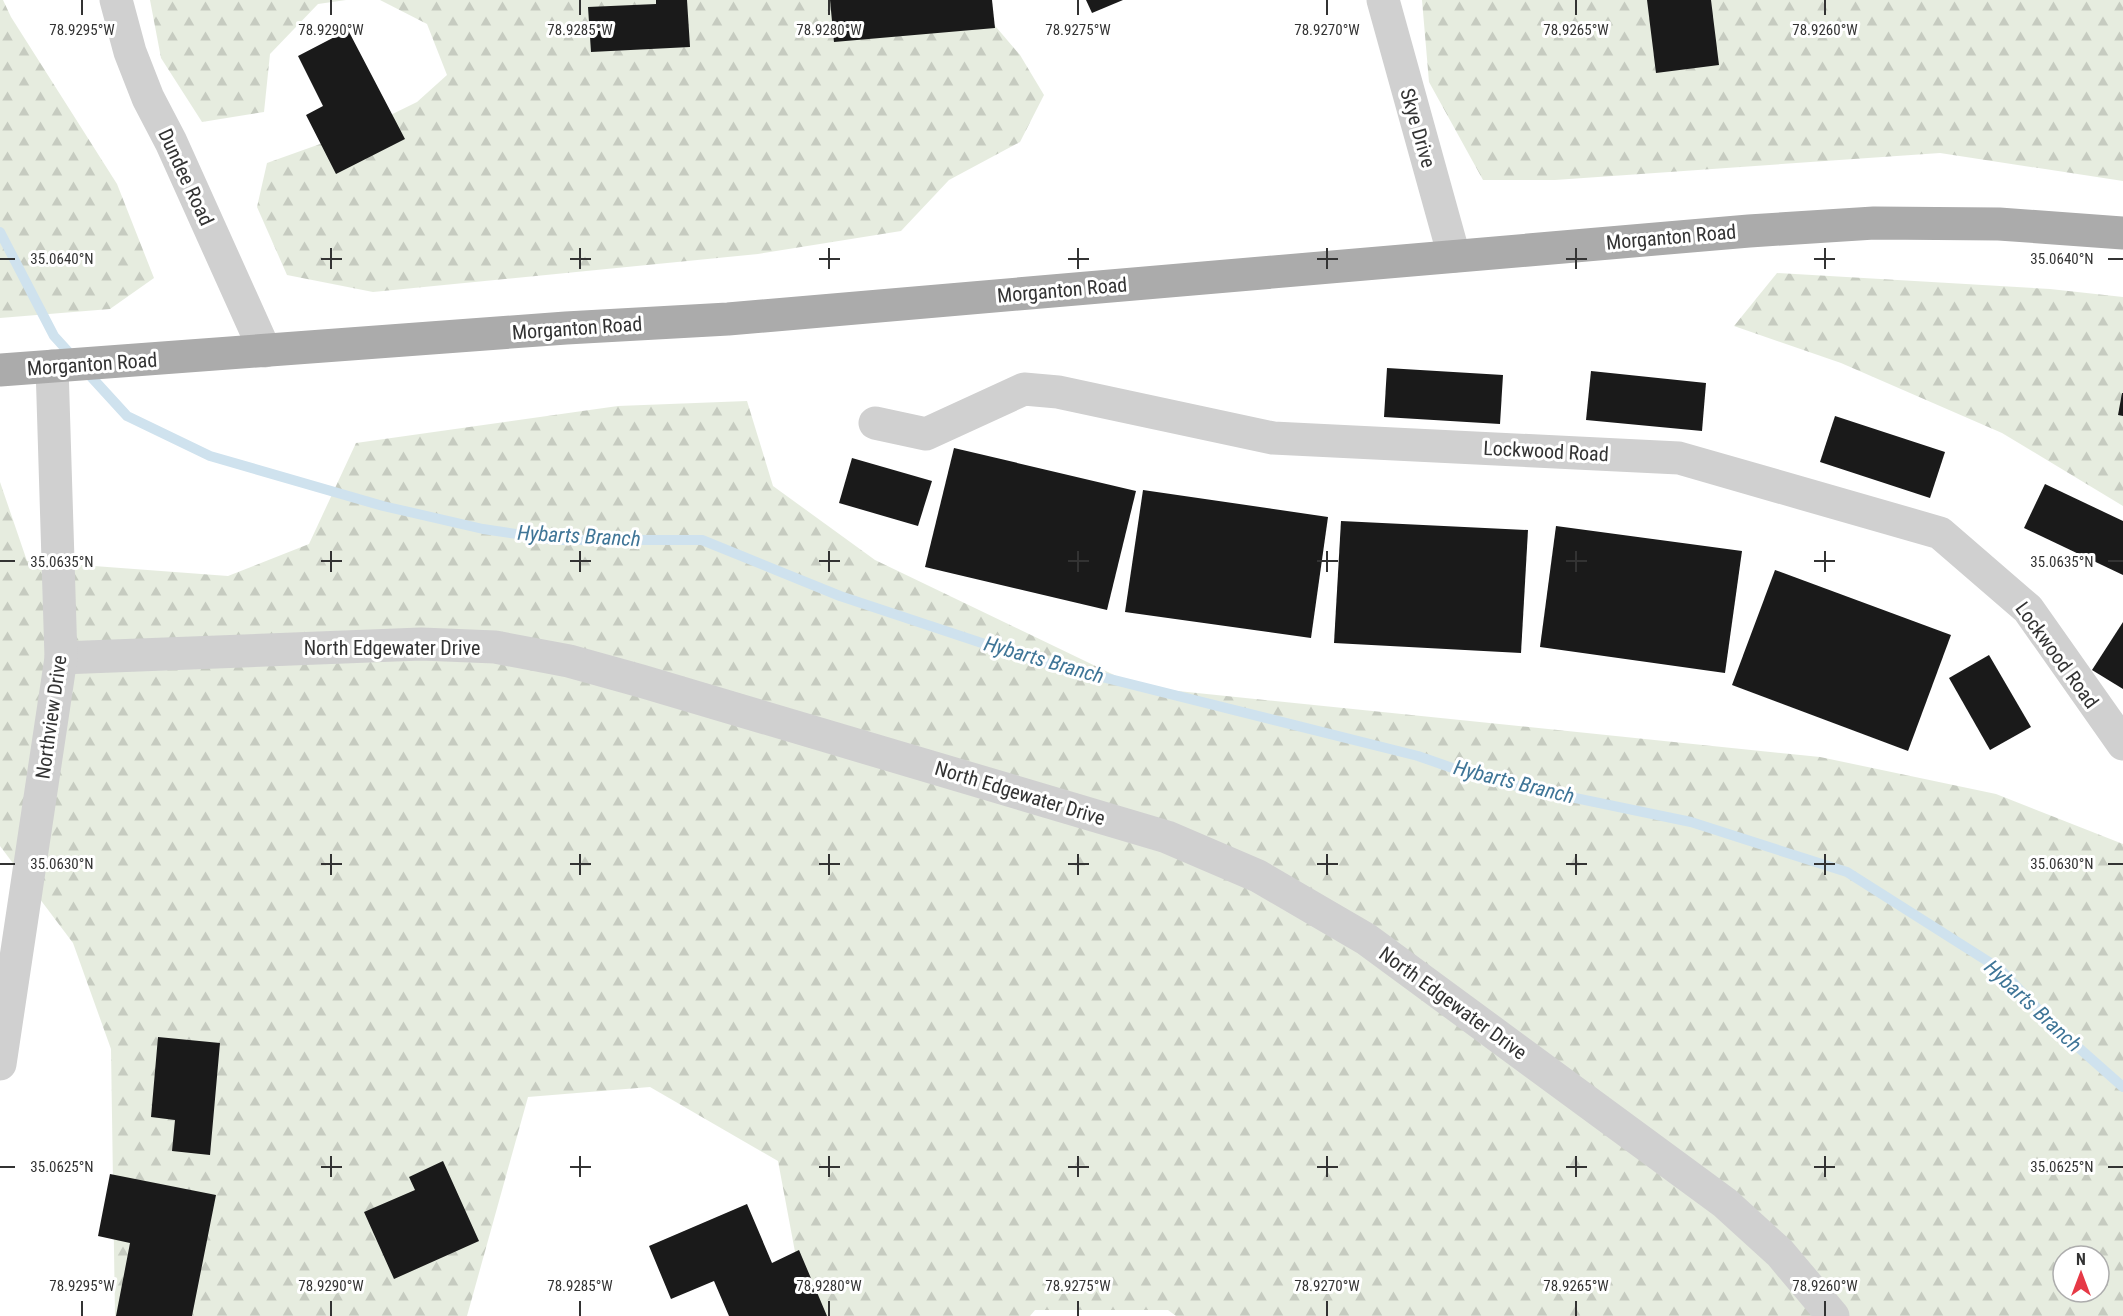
<svg xmlns="http://www.w3.org/2000/svg" width="2123" height="1316" viewBox="0 0 2123 1316" font-family="'Roboto Condensed',sans-serif">
	<style>
		.forest { fill: url(#forest-firs); fill-rule: evenodd }
		.lines { fill: none; stroke-linecap: round; stroke-linejoin: round }
		.stream { stroke: #cfe2ee; stroke-width: 10 }
		.building { fill: #1a1a1a }
		.minor { stroke: #d0d0d0; stroke-width: 33 }
		.tertiary { stroke: #d0d0d0; stroke-width: 33 }
		.primary { stroke: #ababab; stroke-width: 33 }
		.ticks { fill: none; stroke: #333; stroke-width: 2 }
		.labels { text-anchor: middle; stroke-width: 6; stroke-linejoin: round; paint-order: stroke }
		.street-label { font-size: 20px; fill: #333; stroke: #fff }
		.water-label { font-size: 21px; font-style: italic; fill: #3f7597; stroke: #fff }
		.ticks-label { font-size: 15px; text-anchor: middle; fill: #333; stroke: #fff; stroke-width: 6; stroke-linejoin: round; paint-order: stroke }
	</style>
	<defs>
		<pattern id="forest-firs" width="22" height="20" patternUnits="userSpaceOnUse" patternTransform="scale(1.5)"><rect width="22" height="20" fill="#e6ecdf"/><path d="M5 1l3.5 6h-7zM16 11l3.5 6h-7z" fill="#c6cbc0"/></pattern>
	</defs>
	<rect width="100%" height="100%" fill="#fff"/>
	<g class="forest">
		<path d="M0 0H3L11 17 117 184 154 278 110 309 0 318Z"/>
		<path d="M150 0H346L318 4 270 54 264 112 202 122 161 58Z"/>
		<path d="M380 0H973L1020 55 1044 95 1020 142 949 180 901 231 758 254 373 292 287 275 257 207 267 163 362 129 417 102 447 75 427 24Z"/>
		<path d="M1422 0H2123V181L1940 153 1555 180H1483L1429 82Z"/>
		<path d="M1777 273 2050 289 2123 297V506L2002 433 1841 363 1734 326Z"/>
		<path d="M747 401 773 486 875 560 1139 687 1820 757 1996 794 2123 844V1316H1176L1168 1310H1035L1030 1316H807L778 1161 650 1087 528 1097 467 1316H115L111 1049 73 943 0 846V482L27 561 228 576 309 544 356 443 618 406ZM2063 1256H2099V1292H2063Z"/>
	</g>
	<g class="lines">
		<g class="stream">
			<path d="M0 232 54 336 74 358"/>
			<path d="M84 369 127 416 210 456 383 506 483 529 556 540H702L840 596 1030 659 1418 756 1484 779 1691 822 1847 872 2000 969 2053 1025 2123 1087"/>
		</g>
	</g>
	<g class="building">
		<path d="M656 0H687L690 47 591 52 588 7 656 4Z"/>
		<path d="M830 0H992L995 28 834 42Z"/>
		<path d="M1086 0H1123L1092 13Z"/>
		<path d="M1647 0H1711L1719 65 1656 73Z"/>
		<path d="M348 30 405 139 336 174 306 115 323 106 298 56Z"/>
		<path d="M1387 368 1503 375 1500 424 1384 417Z"/>
		<path d="M1591 371 1706 383 1702 431 1586 420Z"/>
		<path d="M2122 393H2123V416L2118 415Z"/>
		<path d="M1835 416 1945 452 1930 498 1820 462Z"/>
		<path d="M954 448 1136 491 1107 610 925 567Z"/>
		<path d="M852 458 932 481 918 526 839 503Z"/>
		<path d="M2045 484 2123 521V575L2024 528Z"/>
		<path d="M1143 490 1328 517 1311 638 1125 612Z"/>
		<path d="M1341 521 1528 530 1521 653 1334 643Z"/>
		<path d="M1556 526 1742 551 1725 673 1540 647Z"/>
		<path d="M1775 570 1951 635 1908 751 1732 685Z"/>
		<path d="M2123 622V689L2092 670Z"/>
		<path d="M1989 655 2031 727 1990 750 1949 678Z"/>
		<path d="M158 1037 220 1043 210 1155 172 1151 175 1120 151 1117Z"/>
		<path d="M443 1161 479 1241 394 1279 364 1212 415 1190 409 1177Z"/>
		<path d="M110 1174 216 1195 192 1316H116L130 1243 98 1236Z"/>
		<path d="M747 1204 772 1263 799 1250 827 1316H729L714 1281 671 1299 649 1246Z"/>
	</g>
	<g class="lines">
		<g class="minor">
			<path d="M116 0 130 52 148 98 171 142 265 351"/>
			<path d="M875 423 926 434 1024 389 1058 392 1273 438 1679 458 1940 533 2028 609 2123 744"/>
			<path d="M61 658 421 644 495 647 569 661 641 681 1167 837 1258 876 1366 939 1725 1203 1780 1253 1833 1316"/>
			<path d="M0 1064 61 658 52 366"/>
		</g>
		<path class="tertiary" d="M1383 0 1454 256"/>
		<path class="primary" d="M0 370 566 328 728 319 1749 231 1874 223 1999 224 2123 233"/>
	</g>
	<path class="ticks" d="M82 0V15M331 0V15M580 0V15M829 0V15M1078 0V15M1327 0V15M1576 0V15M1825 0V15M331 248V269M580 248V269M829 248V269M1078 248V269M1327 248V269M1576 248V269M1825 248V269M0 259H15M321 259H342M570 259H591M819 259H840M1068 259H1089M1317 259H1338M1566 259H1587M1814 259H1835M2108 259H2123M331 551V572M580 551V572M829 551V572M1078 551V572M1327 551V572M1576 551V572M1825 551V572M0 561H15M321 561H342M570 561H591M819 561H840M1068 561H1089M1317 561H1338M1566 561H1587M1814 561H1835M2108 561H2123M331 854V875M580 854V875M829 854V875M1078 854V875M1327 854V875M1576 854V875M1825 854V875M0 864H15M321 864H342M570 864H591M819 864H840M1068 864H1089M1317 864H1338M1566 864H1587M1814 864H1835M2108 864H2123M331 1156V1177M580 1156V1177M829 1156V1177M1078 1156V1177M1327 1156V1177M1576 1156V1177M1825 1156V1177M0 1167H15M321 1167H342M570 1167H591M819 1167H840M1068 1167H1089M1317 1167H1338M1566 1167H1587M1814 1167H1835M2108 1167H2123M82 1301V1316M331 1301V1316M580 1301V1316M829 1301V1316M1078 1301V1316M1327 1301V1316M1576 1301V1316M1825 1301V1316"/>
	<g class="labels">
		<g class="street-label">
			<text transform="translate(1418 128) rotate(74)" y="7">Skye Drive</text>
			<text transform="translate(186 177) rotate(65)" y="7">Dundee Road</text>
			<text transform="translate(1671 237) rotate(-5)" y="7">Morganton Road</text>
			<text transform="translate(1062 290) rotate(-5)" y="7">Morganton Road</text>
			<text transform="translate(577 328) rotate(-4)" y="7">Morganton Road</text>
			<text transform="translate(92 364) rotate(-4)" y="7">Morganton Road</text>
			<text transform="translate(1546 451) rotate(3)" y="7">Lockwood Road</text>
			<text x="392" y="655">North Edgewater Drive</text>
			<text transform="translate(2057 655) rotate(54)" y="7">Lockwood Road</text>
			<text transform="translate(51 717) rotate(-82)" y="7">Northview Drive</text>
			<text transform="translate(1020 793) rotate(17)" y="7">North Edgewater Drive</text>
			<text transform="translate(1453 1003) rotate(36)" y="7">North Edgewater Drive</text>
		</g>
		<g class="water-label">
			<text transform="translate(579 536) rotate(3)" y="7">Hybarts Branch</text>
			<text transform="translate(1044 660) rotate(16)" y="7">Hybarts Branch</text>
			<text transform="translate(1514 782) rotate(14)" y="7">Hybarts Branch</text>
			<text transform="translate(2033 1006) rotate(43)" y="7">Hybarts Branch</text>
		</g>
	</g>
	<g class="ticks-label">
		<text x="82" y="35">78.9295°W</text>
		<text x="331" y="35">78.9290°W</text>
		<text x="580" y="35">78.9285°W</text>
		<text x="829" y="35">78.9280°W</text>
		<text x="1078" y="35">78.9275°W</text>
		<text x="1327" y="35">78.9270°W</text>
		<text x="1576" y="35">78.9265°W</text>
		<text x="1825" y="35">78.9260°W</text>
		<text x="62" y="264">35.0640°N</text>
		<text x="2062" y="264">35.0640°N</text>
		<text x="62" y="567">35.0635°N</text>
		<text x="2062" y="567">35.0635°N</text>
		<text x="62" y="869">35.0630°N</text>
		<text x="2062" y="869">35.0630°N</text>
		<text x="62" y="1172">35.0625°N</text>
		<text x="2062" y="1172">35.0625°N</text>
		<text x="82" y="1291">78.9295°W</text>
		<text x="331" y="1291">78.9290°W</text>
		<text x="580" y="1291">78.9285°W</text>
		<text x="829" y="1291">78.9280°W</text>
		<text x="1078" y="1291">78.9275°W</text>
		<text x="1327" y="1291">78.9270°W</text>
		<text x="1576" y="1291">78.9265°W</text>
		<text x="1825" y="1291">78.9260°W</text>
	</g>
	<g transform="translate(2081 1274)"><circle r="28" fill="#ffffff" stroke="#adadad" stroke-width="1.5"/>
	<path d="M0-4.5L10 22L0 15L-10 22Z" fill="#e63946"/>
	<text y="-9" font-size="16" font-weight="bold" text-anchor="middle" fill="#333333">N</text>
	</g>
</svg>
